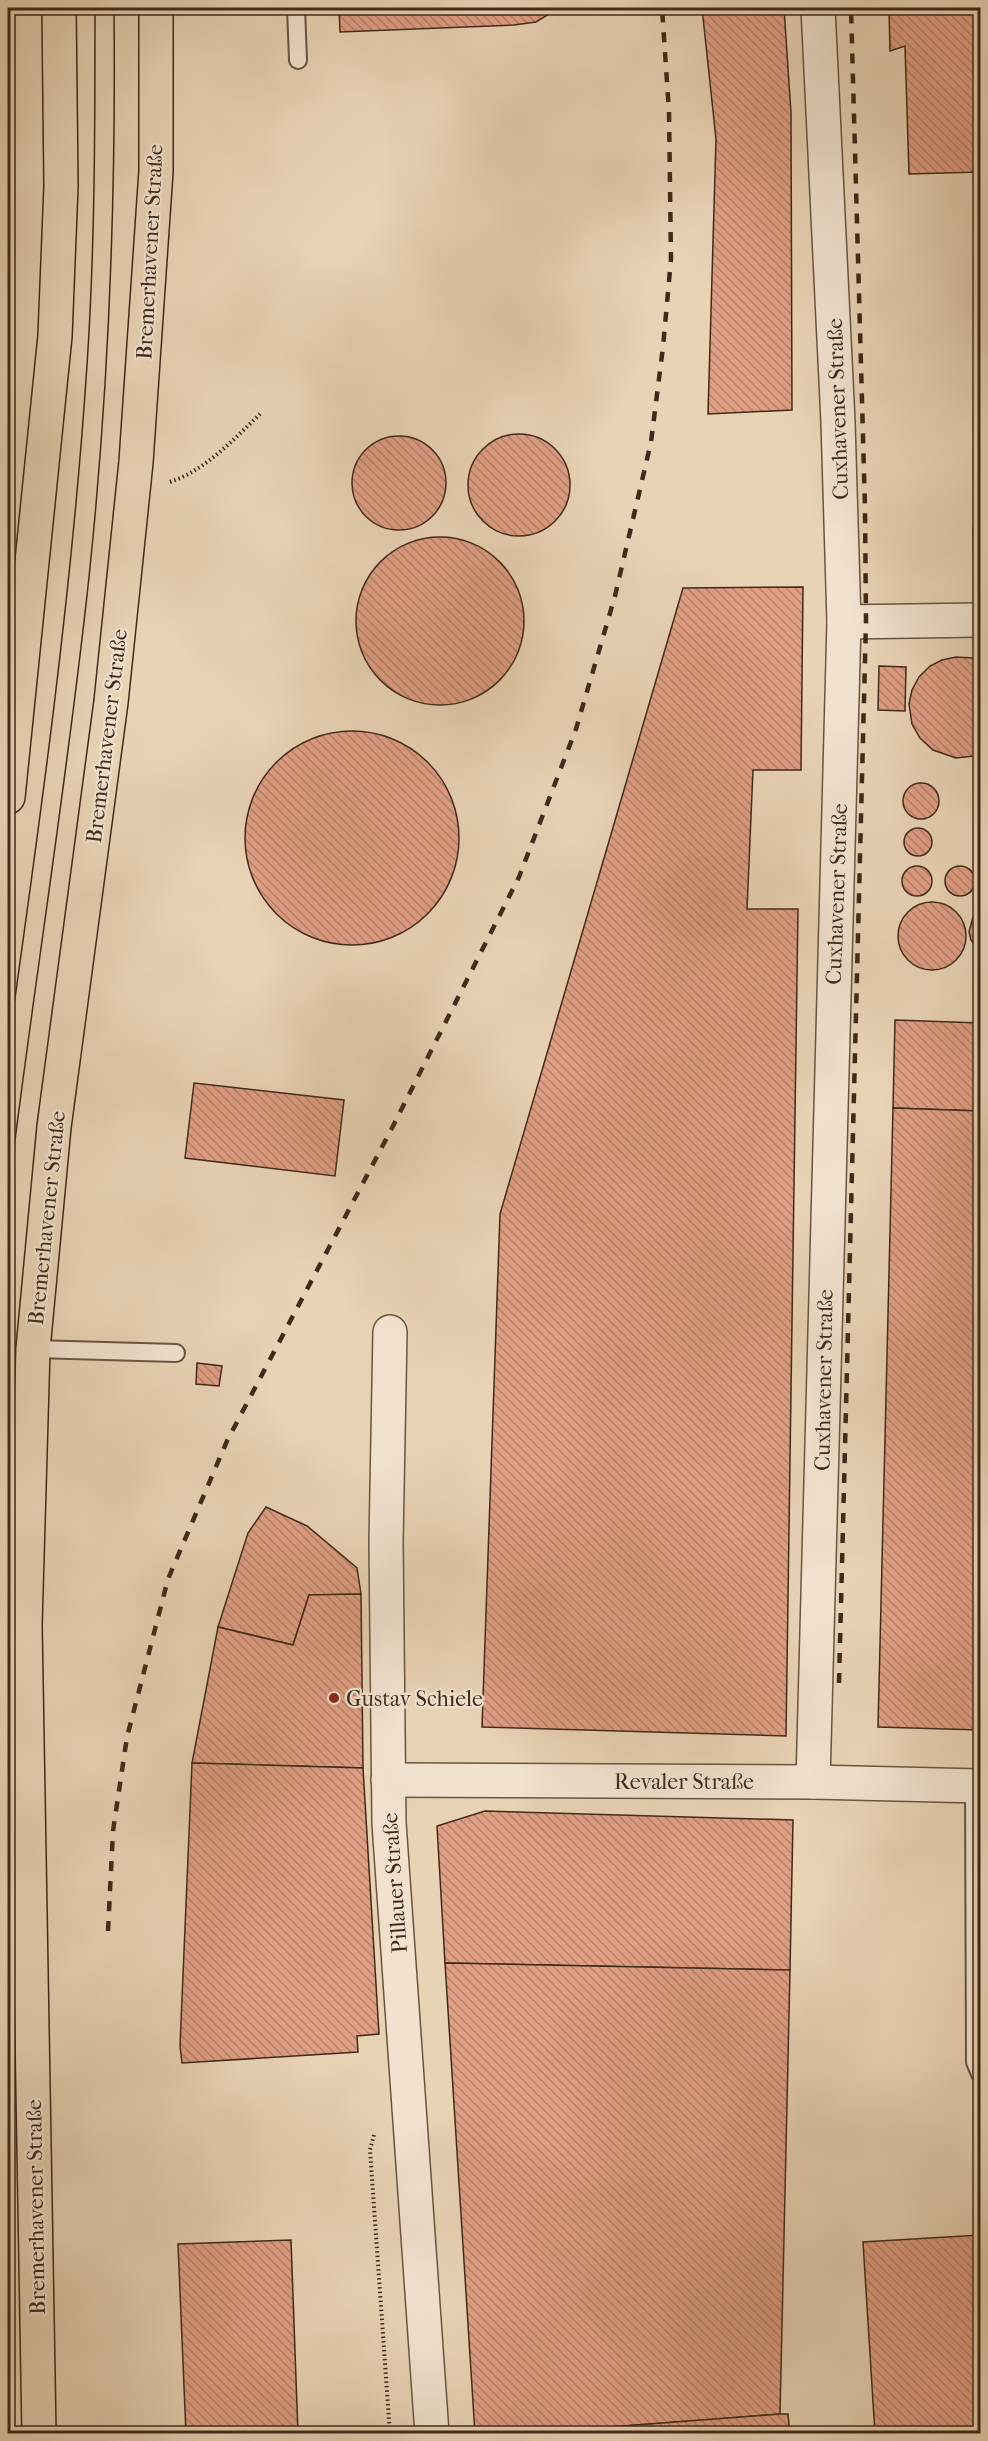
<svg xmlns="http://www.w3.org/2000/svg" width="988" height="2441" viewBox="0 0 988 2441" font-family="'IM FELL French Canon',serif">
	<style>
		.cemetery { fill: url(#cemetery-stones); stroke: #7c7352; stroke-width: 1.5 }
		.building { fill: url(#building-back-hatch); stroke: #3f2a19; stroke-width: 1.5 }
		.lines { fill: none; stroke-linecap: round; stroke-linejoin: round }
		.lane-casing { stroke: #6a5440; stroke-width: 20 }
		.street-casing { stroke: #6a5440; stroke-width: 36 }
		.primary-casing { stroke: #3f2a19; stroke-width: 36 }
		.path { stroke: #3f2a19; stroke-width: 4; stroke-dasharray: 1.5 3; stroke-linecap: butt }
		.lane { stroke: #f1e2cf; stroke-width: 16 }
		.street { stroke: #f1e2cf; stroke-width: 33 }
		.primary { stroke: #e9d3b5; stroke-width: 33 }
		.tram { stroke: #3f2a19; stroke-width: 1.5 }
		.rail { stroke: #3f2a19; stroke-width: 4.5; stroke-dasharray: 10 10; stroke-linecap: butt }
		.poi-dot { fill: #8f2418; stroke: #f1e2cf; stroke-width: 2 }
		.labels { text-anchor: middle; stroke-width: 4.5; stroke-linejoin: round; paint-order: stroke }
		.street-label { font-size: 22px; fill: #3f2a19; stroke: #f1e2cf }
		.poi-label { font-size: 22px; fill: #3f2a19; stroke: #f1e2cf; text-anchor: start }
	</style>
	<defs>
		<pattern id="cemetery-stones" width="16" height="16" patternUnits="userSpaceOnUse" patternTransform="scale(1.5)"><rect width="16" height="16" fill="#b8bc8c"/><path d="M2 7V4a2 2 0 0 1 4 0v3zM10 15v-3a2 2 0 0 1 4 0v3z" fill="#979972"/></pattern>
		<pattern id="building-back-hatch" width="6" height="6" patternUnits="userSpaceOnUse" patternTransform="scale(1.5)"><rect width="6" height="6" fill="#e09e84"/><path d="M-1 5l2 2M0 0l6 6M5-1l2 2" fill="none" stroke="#b7816b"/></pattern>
	</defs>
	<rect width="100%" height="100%" fill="#e9d3b5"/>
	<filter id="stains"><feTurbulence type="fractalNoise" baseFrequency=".00333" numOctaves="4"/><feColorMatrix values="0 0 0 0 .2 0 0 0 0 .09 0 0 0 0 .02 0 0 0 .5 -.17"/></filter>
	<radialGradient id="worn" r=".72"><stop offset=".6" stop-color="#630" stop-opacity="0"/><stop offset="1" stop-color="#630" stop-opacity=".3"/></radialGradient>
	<path class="cemetery" d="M8 8H12L14 44 8 276Z"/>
	<g class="building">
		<path d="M339 8H559L536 22 514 25 340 32Z"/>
		<path d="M702 8H784L791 113 792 410 708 414 716 139Z"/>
		<path d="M889 8H980V172L909 174 905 46 890 51Z"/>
		<circle cx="519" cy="485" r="51"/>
		<circle cx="399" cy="483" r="47"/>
		<path d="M973 528H980V570H974Z"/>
		<circle cx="440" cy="621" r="84"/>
		<path d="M803 587 801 770H753L747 909H798L786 1736 482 1727 500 1214 683 588Z"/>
		<path d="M956 657 973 658 980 661V753L974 756 956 758 933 750 920 738 912 724 909 704 912 690 919 677 930 666 942 660Z"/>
		<path d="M879 666 906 667 905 711 878 710Z"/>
		<circle cx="352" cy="838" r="107"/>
		<circle cx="921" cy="801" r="18"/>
		<circle cx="918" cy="842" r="14"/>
		<circle cx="960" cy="881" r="15"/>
		<circle cx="917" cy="881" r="15"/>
		<circle cx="932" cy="936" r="34"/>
		<path d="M980 910V952L971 940 969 932 973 917Z"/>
		<path d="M895 1020 980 1023V1111L893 1108Z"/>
		<path d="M194 1083 344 1100 335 1176 185 1158Z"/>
		<path d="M893 1108 980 1111V1730L878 1727Z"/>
		<path d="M197 1363 222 1366 219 1386 196 1384Z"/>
		<path d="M266 1507 307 1526 357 1568 361 1594 309 1595 293 1645 218 1627 248 1533Z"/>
		<path d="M361 1594 363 1768 192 1763 218 1627 293 1645 309 1595Z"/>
		<path d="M192 1763 363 1768 379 2034 357 2036 358 2052 182 2063 180 2046Z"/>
		<path d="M485 1811 793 1820 790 1970 445 1963 437 1826Z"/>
		<path d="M445 1963 790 1970 780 2414 545 2432 475 2434Z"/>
		<path d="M980 2235V2434H875L863 2242Z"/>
		<path d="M291 2240 298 2434H186L178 2244Z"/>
		<path d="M780 2414H788L790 2434H545V2432Z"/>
	</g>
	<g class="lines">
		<defs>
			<g id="lane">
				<path d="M296 8 298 60"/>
				<path d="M33 1349 176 1353"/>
				<path d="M974 1786 975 2062 980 2074"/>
			</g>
			<g id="street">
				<path d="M844 622 980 620"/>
				<path d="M390 1332 386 1542 389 1823 432 2434"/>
				<path d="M388 1780 813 1782 980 1786"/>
				<path d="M813 1782 844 622 838 422 818 8"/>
			</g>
			<g id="primary">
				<path d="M8 797 55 336 61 186 59 8"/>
				<path d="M39 2434 25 1625 33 1349 54 1127 111 702 136 462 156 171V8"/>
			</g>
		</defs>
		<use href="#lane" class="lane-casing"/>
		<use href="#street" class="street-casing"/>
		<use href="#primary" class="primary-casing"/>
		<g class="path">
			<path d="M170 482C206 470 234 439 261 413"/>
			<path d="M374 2135 370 2150 390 2434"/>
		</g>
		<use href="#lane" class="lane"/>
		<use href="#street" class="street"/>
		<use href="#primary" class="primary"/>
		<g class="tram">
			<path d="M8 1048C40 821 72 594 87 365 95 246 95 126 95 8"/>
			<path d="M8 1196C33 989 67 784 89 577 109 388 116 197 114 8"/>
		</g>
		<g class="rail">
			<path d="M839 1683 866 621 865 508 851 8"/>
			<path d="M108 1931 113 1831 127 1737 168 1579 227 1441 392 1128 519 877 576 729 615 596 651 442 663 347 671 259 669 112 662 8"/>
		</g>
	</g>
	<circle class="poi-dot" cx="334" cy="1698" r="6"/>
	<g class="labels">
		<g class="street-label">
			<text transform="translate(149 252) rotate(-87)" y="8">Bremerhavener Straße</text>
			<text transform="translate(837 409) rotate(-92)" y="8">Cuxhavener Straße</text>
			<text transform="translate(106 736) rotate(-83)" y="8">Bremerhavener Straße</text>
			<text transform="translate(836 894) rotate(-88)" y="8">Cuxhavener Straße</text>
			<text transform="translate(46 1218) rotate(-84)" y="8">Bremerhavener Straße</text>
			<text transform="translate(823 1380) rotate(-89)" y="8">Cuxhavener Straße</text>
			<text x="684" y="1789">Revaler Straße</text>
			<text transform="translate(394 1883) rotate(-94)" y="8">Pillauer Straße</text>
			<text transform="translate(35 2207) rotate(-91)" y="8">Bremerhavener Straße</text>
		</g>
		<g class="poi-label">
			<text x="346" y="1706">Gustav Schiele</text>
		</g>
	</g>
	<rect width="988" height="2441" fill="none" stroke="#e9d3b5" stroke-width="30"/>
	<rect x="9" y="9" width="970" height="2423" fill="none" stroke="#3f2a19" stroke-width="3"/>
	<rect x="15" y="15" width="958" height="2411" fill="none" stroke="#3f2a19" stroke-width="1.5"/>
	<rect width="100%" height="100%" filter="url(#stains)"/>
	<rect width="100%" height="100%" fill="url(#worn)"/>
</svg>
